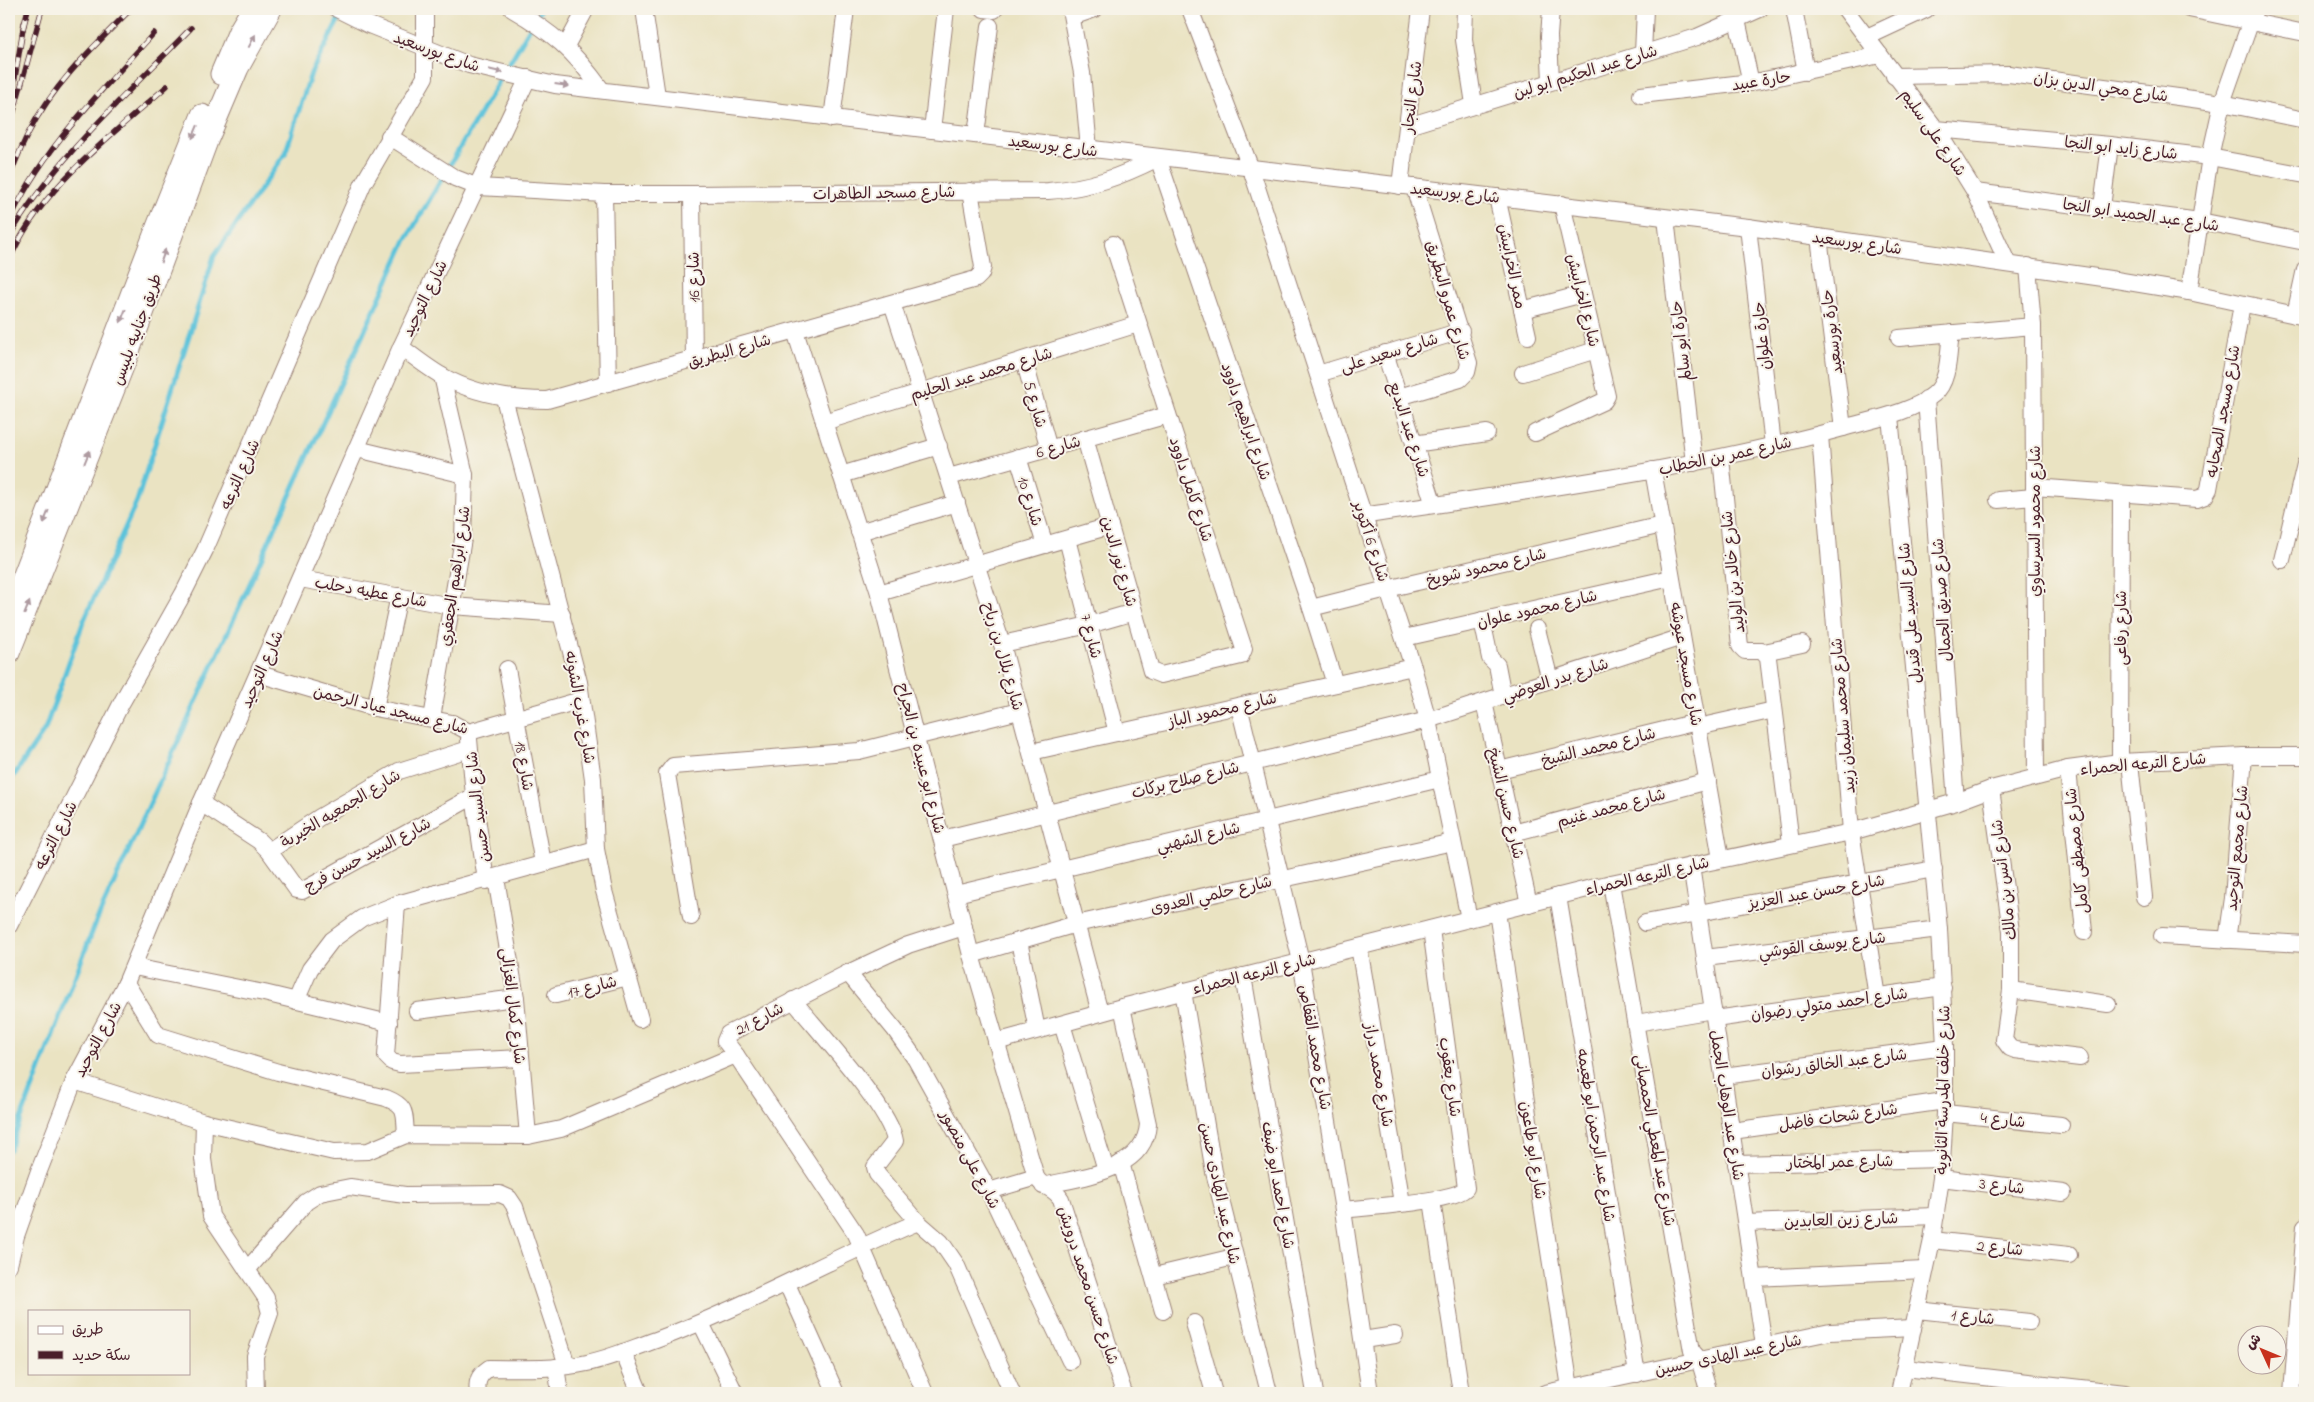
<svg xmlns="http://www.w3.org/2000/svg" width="2314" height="1402" viewBox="0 0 2314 1402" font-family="'Indie Flower','Playpen Sans Arabic',sans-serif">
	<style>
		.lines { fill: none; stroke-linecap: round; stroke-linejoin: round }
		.stream { stroke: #5dc3da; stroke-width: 5 }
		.minor-casing { stroke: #9a8176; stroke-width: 18 }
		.major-casing { stroke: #9a8176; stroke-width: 23 }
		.minor { stroke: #fff; stroke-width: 16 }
		.major { stroke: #fff; stroke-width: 21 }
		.rail-casing { stroke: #4a1f2b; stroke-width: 5.5 }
		.rail { stroke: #f7f3e8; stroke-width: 4; stroke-dasharray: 11; stroke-linecap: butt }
		.oneway { fill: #ae9aa0 }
		.labels { text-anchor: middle; stroke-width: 4; stroke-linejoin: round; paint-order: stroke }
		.street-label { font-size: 16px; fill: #4a1f2b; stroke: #f7f3e8 }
	</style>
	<rect width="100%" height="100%" fill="#f7f3e8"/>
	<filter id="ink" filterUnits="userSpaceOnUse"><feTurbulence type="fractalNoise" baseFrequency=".02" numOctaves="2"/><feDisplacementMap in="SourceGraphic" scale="10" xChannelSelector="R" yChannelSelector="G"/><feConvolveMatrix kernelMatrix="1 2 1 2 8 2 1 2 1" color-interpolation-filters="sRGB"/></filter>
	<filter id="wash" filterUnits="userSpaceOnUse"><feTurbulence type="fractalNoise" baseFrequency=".0096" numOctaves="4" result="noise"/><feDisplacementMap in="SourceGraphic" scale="20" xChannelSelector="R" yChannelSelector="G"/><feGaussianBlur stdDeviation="1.12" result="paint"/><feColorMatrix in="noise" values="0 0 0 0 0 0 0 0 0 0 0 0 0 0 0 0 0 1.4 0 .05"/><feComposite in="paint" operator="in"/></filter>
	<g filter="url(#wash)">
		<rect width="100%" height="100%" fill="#eae3c2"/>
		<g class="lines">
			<g class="stream">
				<path d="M9 783 45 729 84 620 137 501 214 256 285 154 311 73 342 13"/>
				<path d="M9 1150 96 922 406 240 541 9"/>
			</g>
		</g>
	</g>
	<g filter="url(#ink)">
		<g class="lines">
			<defs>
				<g id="minor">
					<path d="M337 9 369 25 469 65 555 85 1748 227 2110 279 2189 292 2305 317"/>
					<path d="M512 9C552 32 574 51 601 89"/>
					<path d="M644 9 657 96"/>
					<path d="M984 9 994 10"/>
					<path d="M1070 9 1082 73 1089 149"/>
					<path d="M1190 9 1251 169 1413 667 1428 720 1469 919"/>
					<path d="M1465 9 1464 40 1474 104"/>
					<path d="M1794 9 1806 72"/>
					<path d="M1845 9 1936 129 1975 192 2008 264"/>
					<path d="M2189 9 2305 33"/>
					<path d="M1072 17 1095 9"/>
					<path d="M1737 20 1751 83"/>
					<path d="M1867 37 1927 9"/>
					<path d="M566 46 586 9"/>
					<path d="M1643 53 1645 9"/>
					<path d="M1894 76 2009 74 2222 103 2305 120"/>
					<path d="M1551 81 1549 36 1551 9"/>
					<path d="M1641 95 1760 81 1880 55"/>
					<path d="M832 119 846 9"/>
					<path d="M1408 126 1697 37 1760 9"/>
					<path d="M1936 129 2110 145 2210 157 2305 175"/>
					<path d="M932 130 946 9"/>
					<path d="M976 135 990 26"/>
					<path d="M389 136 455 178 478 187 604 194H692L1048 191C1090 188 1120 177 1158 158L1311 608 1335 684"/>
					<path d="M1400 186 1421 9"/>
					<path d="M1975 192 2200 221 2305 242"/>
					<path d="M604 194 608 383"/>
					<path d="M692 194 694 360"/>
					<path d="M1497 197 1528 336"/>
					<path d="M2102 207 2110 145"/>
					<path d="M1666 218 1694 463"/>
					<path d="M1748 227 1773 445"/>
					<path d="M1819 237 1843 428"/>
					<path d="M2028 266 2033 326 2036 776"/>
					<path d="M2189 292 2210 157 2222 103 2255 9"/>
					<path d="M892 303 1002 644 1100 1013"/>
					<path d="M1522 310 1583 294"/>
					<path d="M2295 315 2305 269"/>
					<path d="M795 331 879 593 971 955 1036 1177C1042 1188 1054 1187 1061 1199L1124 1393"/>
					<path d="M1899 338 2033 326"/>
					<path d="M401 347C414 357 428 368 442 376 474 394 511 400 547 400L976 279 981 274 983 267 970 191"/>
					<path d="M1385 353 1434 505"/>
					<path d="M1024 360 1049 449"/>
					<path d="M1523 373 1596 350"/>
					<path d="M1318 374 1461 331"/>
					<path d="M1399 397 1460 379 1467 372 1469 363 1414 187"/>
					<path d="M504 398 579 682 593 779 596 849 604 891 640 1019"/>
					<path d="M1926 399 1956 802"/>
					<path d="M1890 416 1939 929 1945 1047V1113L1941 1178 1932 1240 1899 1393"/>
					<path d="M824 422 1138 324"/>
					<path d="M1535 433 1604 401 1607 396 1562 204"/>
					<path d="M1820 435 1851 832 1877 997"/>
					<path d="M1085 438 1151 671 1161 675 1241 656 1244 649 1113 244"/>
					<path d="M1414 444 1487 433"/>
					<path d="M357 449 465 475"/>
					<path d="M1018 457 1045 545"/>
					<path d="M1721 458 1740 646 1745 651H1762L1768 658 1791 843"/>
					<path d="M1653 470 1721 859"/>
					<path d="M841 475 939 446"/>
					<path d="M949 477 1168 415"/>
					<path d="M2034 487 2197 499 2205 496 2209 489 2242 304"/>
					<path d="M1998 500 2034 497"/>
					<path d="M1363 516C1524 491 1686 471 1843 428 1870 420 1912 413 1934 394 1950 381 1948 352 1951 333"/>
					<path d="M859 532 957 503"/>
					<path d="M1067 539 1117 733"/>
					<path d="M2282 560 2305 464"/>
					<path d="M300 579 452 606 562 614"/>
					<path d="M879 593 1110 526"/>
					<path d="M1311 608 1387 589 1662 525"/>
					<path d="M1482 620 1490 658 1497 665 1503 696"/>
					<path d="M1537 629 1550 680"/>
					<path d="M1404 638 1671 578"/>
					<path d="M1002 644 1089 625 1134 612"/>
					<path d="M1764 652 1802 644"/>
					<path d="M507 669 543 863"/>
					<path d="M259 674 375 708 452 723 469 732 581 700"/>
					<path d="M1484 702 1529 904"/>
					<path d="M1239 706 1301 961 1343 1210 1370 1393"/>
					<path d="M375 708 399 596"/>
					<path d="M432 718 463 539 465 475 442 376"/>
					<path d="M1698 727 1774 710"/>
					<path d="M469 739 474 796 486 881"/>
					<path d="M1031 752 1413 667"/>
					<path d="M2120 762 2121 494"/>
					<path d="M2130 762 2144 897"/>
					<path d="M2068 769 2084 932"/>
					<path d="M1499 770 1697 722"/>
					<path d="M1991 789 2011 931V990L2004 1040 2010 1048 2015 1050 2080 1058"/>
					<path d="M201 803 259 841 269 851 297 890 302 891 474 796"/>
					<path d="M1513 833 1708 781"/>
					<path d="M942 839 1428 720 1682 637"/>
					<path d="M269 851 320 817 399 771 469 749"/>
					<path d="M1691 866 1764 1345"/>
					<path d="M496 878 516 998 528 1136"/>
					<path d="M1611 883 1692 1351 1699 1359 1709 1393"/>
					<path d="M956 894 1440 779"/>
					<path d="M1558 896 1637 1374"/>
					<path d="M397 904 386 1056 392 1062 400 1064 521 1058"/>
					<path d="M1497 912 1570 1388"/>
					<path d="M691 917 667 774 673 766 859 751 1019 711"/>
					<path d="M1645 923 1934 869"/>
					<path d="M9 926 122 702 183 594 205 550 363 184 425 77V9"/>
					<path d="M2162 936 2305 944"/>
					<path d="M2227 940 2233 898 2244 756"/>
					<path d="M1019 941 1037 1030"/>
					<path d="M1359 947 1402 1203"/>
					<path d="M971 955 1076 924 1453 842"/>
					<path d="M1705 958 1939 929"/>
					<path d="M134 967 264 993 389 1023"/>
					<path d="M848 973 895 1030 916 1060 989 1191 1070 1361"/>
					<path d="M1243 976 1315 1393"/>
					<path d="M126 983 158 1035 278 1072 386 1098C408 1107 404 1113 406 1135"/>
					<path d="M2011 990 2108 1004"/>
					<path d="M1183 991 1214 1172 1269 1393"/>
					<path d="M556 995 628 977"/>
					<path d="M793 1000C817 1030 890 1108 895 1141L875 1167 877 1174 918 1222 941 1242 956 1264 1012 1393"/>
					<path d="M296 1001 310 969 332 940 362 918 397 904 596 849"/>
					<path d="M417 1011 516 998"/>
					<path d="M1715 1019 1943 987"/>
					<path d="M1636 1023 1713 1010"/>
					<path d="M1062 1024 1106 1170"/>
					<path d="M996 1042 1122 1007 1611 883 1851 832 1956 802 1991 789 2068 769 2120 762 2244 756H2305"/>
					<path d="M736 1055 856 1234 925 1393"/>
					<path d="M1723 1076 1945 1047"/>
					<path d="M74 1081 204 1122 334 1152 368 1151 406 1135 528 1136 561 1129 736 1055 725 1041 728 1034 848 973 908 945 964 927"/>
					<path d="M1945 1113 2061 1125"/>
					<path d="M204 1122 203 1159 211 1216 266 1298 270 1313 255 1356 256 1393"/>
					<path d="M1732 1131 1945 1101"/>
					<path d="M1121 1163 1163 1311"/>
					<path d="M1736 1164 1943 1159"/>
					<path d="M1941 1178 2063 1193"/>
					<path d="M1043 1186C1079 1177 1145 1172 1148 1124L1122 1007"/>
					<path d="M989 1191 1036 1177"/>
					<path d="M1432 1200 1461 1393"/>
					<path d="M1343 1210C1366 1207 1455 1202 1466 1188L1431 929"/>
					<path d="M1746 1223 1936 1216"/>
					<path d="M1932 1240 2069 1255"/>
					<path d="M9 1265 16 1236 39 1171 74 1081 126 983 201 803 401 347 528 78"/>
					<path d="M247 1270 306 1202 320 1193 350 1187 405 1195 500 1194 509 1198 515 1207 567 1365"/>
					<path d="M1154 1276 1234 1257"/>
					<path d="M1754 1278 1924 1270"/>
					<path d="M787 1284 836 1393"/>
					<path d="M1917 1310 2029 1322"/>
					<path d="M701 1323 735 1393"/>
					<path d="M1194 1323 1214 1393"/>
					<path d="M1363 1340 1395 1335"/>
					<path d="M623 1352 640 1393"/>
					<path d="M556 1367 560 1393"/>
					<path d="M1905 1368 2125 1393"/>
					<path d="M478 1393C476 1381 479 1375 489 1368 521 1368 556 1370 587 1363 611 1358 633 1348 656 1340 746 1307 829 1259 918 1222"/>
					<path d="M1545 1393 1830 1332 1913 1328"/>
					<path d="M2292 1393 2305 1226"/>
				</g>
				<g id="major">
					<path d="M221 74 239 31 252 9"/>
					<path d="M9 614 157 227 202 115"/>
					<path d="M9 653 126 359 207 141 238 68 271 9"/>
				</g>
			</defs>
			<use href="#minor" class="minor-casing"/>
			<use href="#major" class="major-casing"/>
			<use href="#minor" class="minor"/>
			<use href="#major" class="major"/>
			<defs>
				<g id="rail">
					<path d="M23 29 28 9"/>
					<path d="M13 90 24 23"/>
					<path d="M9 129 42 9"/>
					<path d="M9 178C15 163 21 147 29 132 53 85 94 46 131 9"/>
					<path d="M9 222C41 149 102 91 154 33"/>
					<path d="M9 237C52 161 130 91 191 28"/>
					<path d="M9 261C40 188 110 137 167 86"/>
				</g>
			</defs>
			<use href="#rail" class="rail-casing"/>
			<use href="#rail" class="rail"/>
		</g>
		<defs><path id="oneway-solid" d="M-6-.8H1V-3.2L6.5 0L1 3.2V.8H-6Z" transform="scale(1.25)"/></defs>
		<g class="oneway">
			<use href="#oneway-solid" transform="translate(252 41) rotate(-62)"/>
			<use href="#oneway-solid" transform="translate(496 71) rotate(13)"/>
			<use href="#oneway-solid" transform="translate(562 85) rotate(8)"/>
			<use href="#oneway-solid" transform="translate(195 132) rotate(113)"/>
			<use href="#oneway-solid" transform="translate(163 256) rotate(-70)"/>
			<use href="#oneway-solid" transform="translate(123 316) rotate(111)"/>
			<use href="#oneway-solid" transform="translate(87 457) rotate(-68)"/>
			<use href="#oneway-solid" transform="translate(46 517) rotate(111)"/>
			<use href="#oneway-solid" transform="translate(27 608) rotate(-68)"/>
		</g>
	</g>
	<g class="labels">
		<g class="street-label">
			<text transform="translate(437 51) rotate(20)" y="6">شارع بورسعيد</text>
			<text transform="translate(1585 71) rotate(-17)" y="6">شارع عبد الحكيم ابو لبن</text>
			<text transform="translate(1761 80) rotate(-9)" y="6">حارة عبيد</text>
			<text transform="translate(2101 86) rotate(8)" y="6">شارع محي الدين بزان</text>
			<text transform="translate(1411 97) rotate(-83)" y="6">شارع النجار</text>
			<text transform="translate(1934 132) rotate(55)" y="6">شارع على سليم</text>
			<text transform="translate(1053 145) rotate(7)" y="6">شارع بورسعيد</text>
			<text transform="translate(2121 147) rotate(6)" y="6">شارع زايد ابو النجا</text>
			<text transform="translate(884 192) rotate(-1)" y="6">شارع مسجد الطاهرات</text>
			<text transform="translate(1455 192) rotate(6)" y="6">شارع بورسعيد</text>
			<text transform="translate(2141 214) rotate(8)" y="6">شارع عبد الحميد ابو النجا</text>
			<text transform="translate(1857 242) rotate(8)" y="6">شارع بورسعيد</text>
			<text transform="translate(1513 266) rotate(78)" y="6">ممر الخرابيش</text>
			<text transform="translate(693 277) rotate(-91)" y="6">شارع 16</text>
			<text transform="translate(424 298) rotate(-64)" y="6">شارع التوحيد</text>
			<text transform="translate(1449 300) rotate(74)" y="6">شارع عمرو البطريق</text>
			<text transform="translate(1584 300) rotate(76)" y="6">شارع الخرابيش</text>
			<text transform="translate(136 329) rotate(-70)" y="6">طريق جنابيه بلبيس</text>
			<text transform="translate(1831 332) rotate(-97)" y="6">حارة بورسعيد</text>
			<text transform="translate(1761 336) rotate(-96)" y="6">حارة علوان</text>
			<text transform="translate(1680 341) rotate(-97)" y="6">حارة ابو سالم</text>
			<text transform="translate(729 350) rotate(-16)" y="6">شارع البطريق</text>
			<text transform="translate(1389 352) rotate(-17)" y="6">شارع سعيد على</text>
			<text transform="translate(981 373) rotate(-17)" y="6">شارع محمد عبد الحليم</text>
			<text transform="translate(1036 404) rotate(74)" y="6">شارع 5</text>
			<text transform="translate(2222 411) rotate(-80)" y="6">شارع مسجد الصحابه</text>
			<text transform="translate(1247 421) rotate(71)" y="6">شارع ابراهيم داوود</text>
			<text transform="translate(1410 429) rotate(72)" y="6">شارع عبد البديع</text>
			<text transform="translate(1058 446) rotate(-16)" y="6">شارع 6</text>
			<text transform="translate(1725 455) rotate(-12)" y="6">شارع عمر بن الخطاب</text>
			<text transform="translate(239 474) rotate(-66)" y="6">شارع الترعه</text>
			<text transform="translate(1192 489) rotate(72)" y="6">شارع كامل داوود</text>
			<text transform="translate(1031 501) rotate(73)" y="6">شارع 10</text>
			<text transform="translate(2034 521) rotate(-90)" y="6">شارع محمود السرساوي</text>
			<text transform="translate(1372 541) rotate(72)" y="6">شارع 6 أكتوبر</text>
			<text transform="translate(1120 561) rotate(74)" y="6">شارع نور الدين</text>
			<text transform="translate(1486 566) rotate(-13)" y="6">شارع محمود شويخ</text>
			<text transform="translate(1732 572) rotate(-96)" y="6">شارع خالد بن الوليد</text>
			<text transform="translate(454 576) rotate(-82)" y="6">شارع ابراهيم الجعفري</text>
			<text transform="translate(371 591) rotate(10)" y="6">شارع عطيه دحلب</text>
			<text transform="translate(1941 600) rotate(-94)" y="6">شارع صديق الجمال</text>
			<text transform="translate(1537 608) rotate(-13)" y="6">شارع محمود علوان</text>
			<text transform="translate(1909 613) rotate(-95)" y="6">شارع السيد على قنديل</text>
			<text transform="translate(2120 628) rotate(-90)" y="6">شارع رفاعى</text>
			<text transform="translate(1092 636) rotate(76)" y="6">شارع 7</text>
			<text transform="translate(1004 656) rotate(74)" y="6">شارع بلال بن رباح</text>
			<text transform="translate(1687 664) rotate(80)" y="6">شارع مسجد عيوشه</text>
			<text transform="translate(261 669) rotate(-66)" y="6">شارع التوحيد</text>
			<text transform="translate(1555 679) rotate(-18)" y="6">شارع بدر العوضي</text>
			<text transform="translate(581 707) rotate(80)" y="6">شارع غرب الشونه</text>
			<text transform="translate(391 709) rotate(14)" y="6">شارع مسجد عباد الرحمن</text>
			<text transform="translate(1222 709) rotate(-13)" y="6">شارع محمود الباز</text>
			<text transform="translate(1842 716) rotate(-95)" y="6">شارع محمد سليمان زبيد</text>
			<text transform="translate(1598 746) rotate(-14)" y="6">شارع محمد الشيخ</text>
			<text transform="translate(922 758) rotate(76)" y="6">شارع ابو عبيده بن الجراح</text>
			<text transform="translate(2143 763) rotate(-5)" y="6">شارع الترعه الحمراء</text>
			<text transform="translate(525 766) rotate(80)" y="6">شارع 18</text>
			<text transform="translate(1185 779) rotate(-14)" y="6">شارع صلاح بركات</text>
			<text transform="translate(1507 803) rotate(77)" y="6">شارع حسن الشيخ</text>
			<text transform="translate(477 807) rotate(-97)" y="6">شارع السيد حسن</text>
			<text transform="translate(1611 807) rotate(-15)" y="6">شارع محمد غنيم</text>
			<text transform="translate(340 808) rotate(-31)" y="6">شارع الجمعيه الخيرىة</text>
			<text transform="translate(55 835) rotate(-63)" y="6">شارع الترعه</text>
			<text transform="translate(1198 836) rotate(-13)" y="6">شارع الشهبي</text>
			<text transform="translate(2236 848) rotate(-85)" y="6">شارع مجمع التوحيد</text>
			<text transform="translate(2076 851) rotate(-96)" y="6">شارع مصطفى كامل</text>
			<text transform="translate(367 854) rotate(-28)" y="6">شارع السيد حسن فرج</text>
			<text transform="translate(1647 875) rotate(-13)" y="6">شارع الترعه الحمراء</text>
			<text transform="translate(2003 880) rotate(-97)" y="6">شارع أنس بن مالك</text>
			<text transform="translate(1816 891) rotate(-10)" y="6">شارع حسن عبد العزيز</text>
			<text transform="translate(1211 894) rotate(-13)" y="6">شارع حلمي العدوى</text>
			<text transform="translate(1822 944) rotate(-7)" y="6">شارع يوسف القوشي</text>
			<text transform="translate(1254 973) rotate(-14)" y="6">شارع الترعه الحمراء</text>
			<text transform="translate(592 986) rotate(-14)" y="6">شارع 17</text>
			<text transform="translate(1829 1003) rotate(-8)" y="6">شارع احمد متولي رضوان</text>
			<text transform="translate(514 1006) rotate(83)" y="6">شارع كمال الغزالى</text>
			<text transform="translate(759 1018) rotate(-28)" y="6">شارع 21</text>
			<text transform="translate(97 1039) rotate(-62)" y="6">شارع التوحيد</text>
			<text transform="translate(1316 1047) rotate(80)" y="6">شارع محمد القفاص</text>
			<text transform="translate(1834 1062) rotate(-7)" y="6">شارع عبد الخالق رشوان</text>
			<text transform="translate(1380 1075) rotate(80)" y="6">شارع محمد دراز</text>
			<text transform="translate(1451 1077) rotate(82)" y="6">شارع يعقوب</text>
			<text transform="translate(1942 1090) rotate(-89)" y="6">شارع خلف المدرسة الثانوية</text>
			<text transform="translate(1728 1105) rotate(81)" y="6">شارع عبد الوهاب الجمل</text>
			<text transform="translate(1838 1116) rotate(-8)" y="6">شارع شحات فاضل</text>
			<text transform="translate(2003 1119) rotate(6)" y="6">شارع 4</text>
			<text transform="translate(1597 1135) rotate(81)" y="6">شارع عبد الرحمن ابو طعيمه</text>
			<text transform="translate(1656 1140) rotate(80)" y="6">شارع عبد المعطي الحمصانى</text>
			<text transform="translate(1534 1150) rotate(81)" y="6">شارع ابو طاعون</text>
			<text transform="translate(971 1159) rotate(62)" y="6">شارع على منصور</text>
			<text transform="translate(1840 1161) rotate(-1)" y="6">شارع عمر المختار</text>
			<text transform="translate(1279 1185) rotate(80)" y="6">شارع احمد ابو ضيف</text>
			<text transform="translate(2002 1185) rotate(7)" y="6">شارع 3</text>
			<text transform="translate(1221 1193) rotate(78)" y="6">شارع عبد الهادى حسن</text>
			<text transform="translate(1841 1219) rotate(-2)" y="6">شارع زين العابدين</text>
			<text transform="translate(2000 1247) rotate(6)" y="6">شارع 2</text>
			<text transform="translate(1089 1285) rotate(72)" y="6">شارع حسن محمد درويش</text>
			<text transform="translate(1973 1316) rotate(6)" y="6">شارع 1</text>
			<text transform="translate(1728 1354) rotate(-12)" y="6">شارع عبد الهادى حسين</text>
		</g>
	</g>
	<rect width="2314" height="1402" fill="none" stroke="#f7f3e8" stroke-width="30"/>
	<rect x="28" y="1310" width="162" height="65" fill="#f7f3e8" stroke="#b29e9c"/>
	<rect x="38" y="1326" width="25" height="8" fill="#ffffff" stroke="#b29e9c"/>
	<text x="72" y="1334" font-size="15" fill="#4a1f2b">طريق</text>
	<rect x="38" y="1351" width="25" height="8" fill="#4a1f2b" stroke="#b29e9c"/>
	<text x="72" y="1360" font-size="15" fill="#4a1f2b">سكة حديد</text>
	<g transform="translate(2262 1350) rotate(314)"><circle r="24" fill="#f7f3e8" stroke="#b29e9c"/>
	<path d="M0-4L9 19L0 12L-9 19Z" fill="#c8321e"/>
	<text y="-8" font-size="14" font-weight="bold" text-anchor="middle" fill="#4a1f2b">ش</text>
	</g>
</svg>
